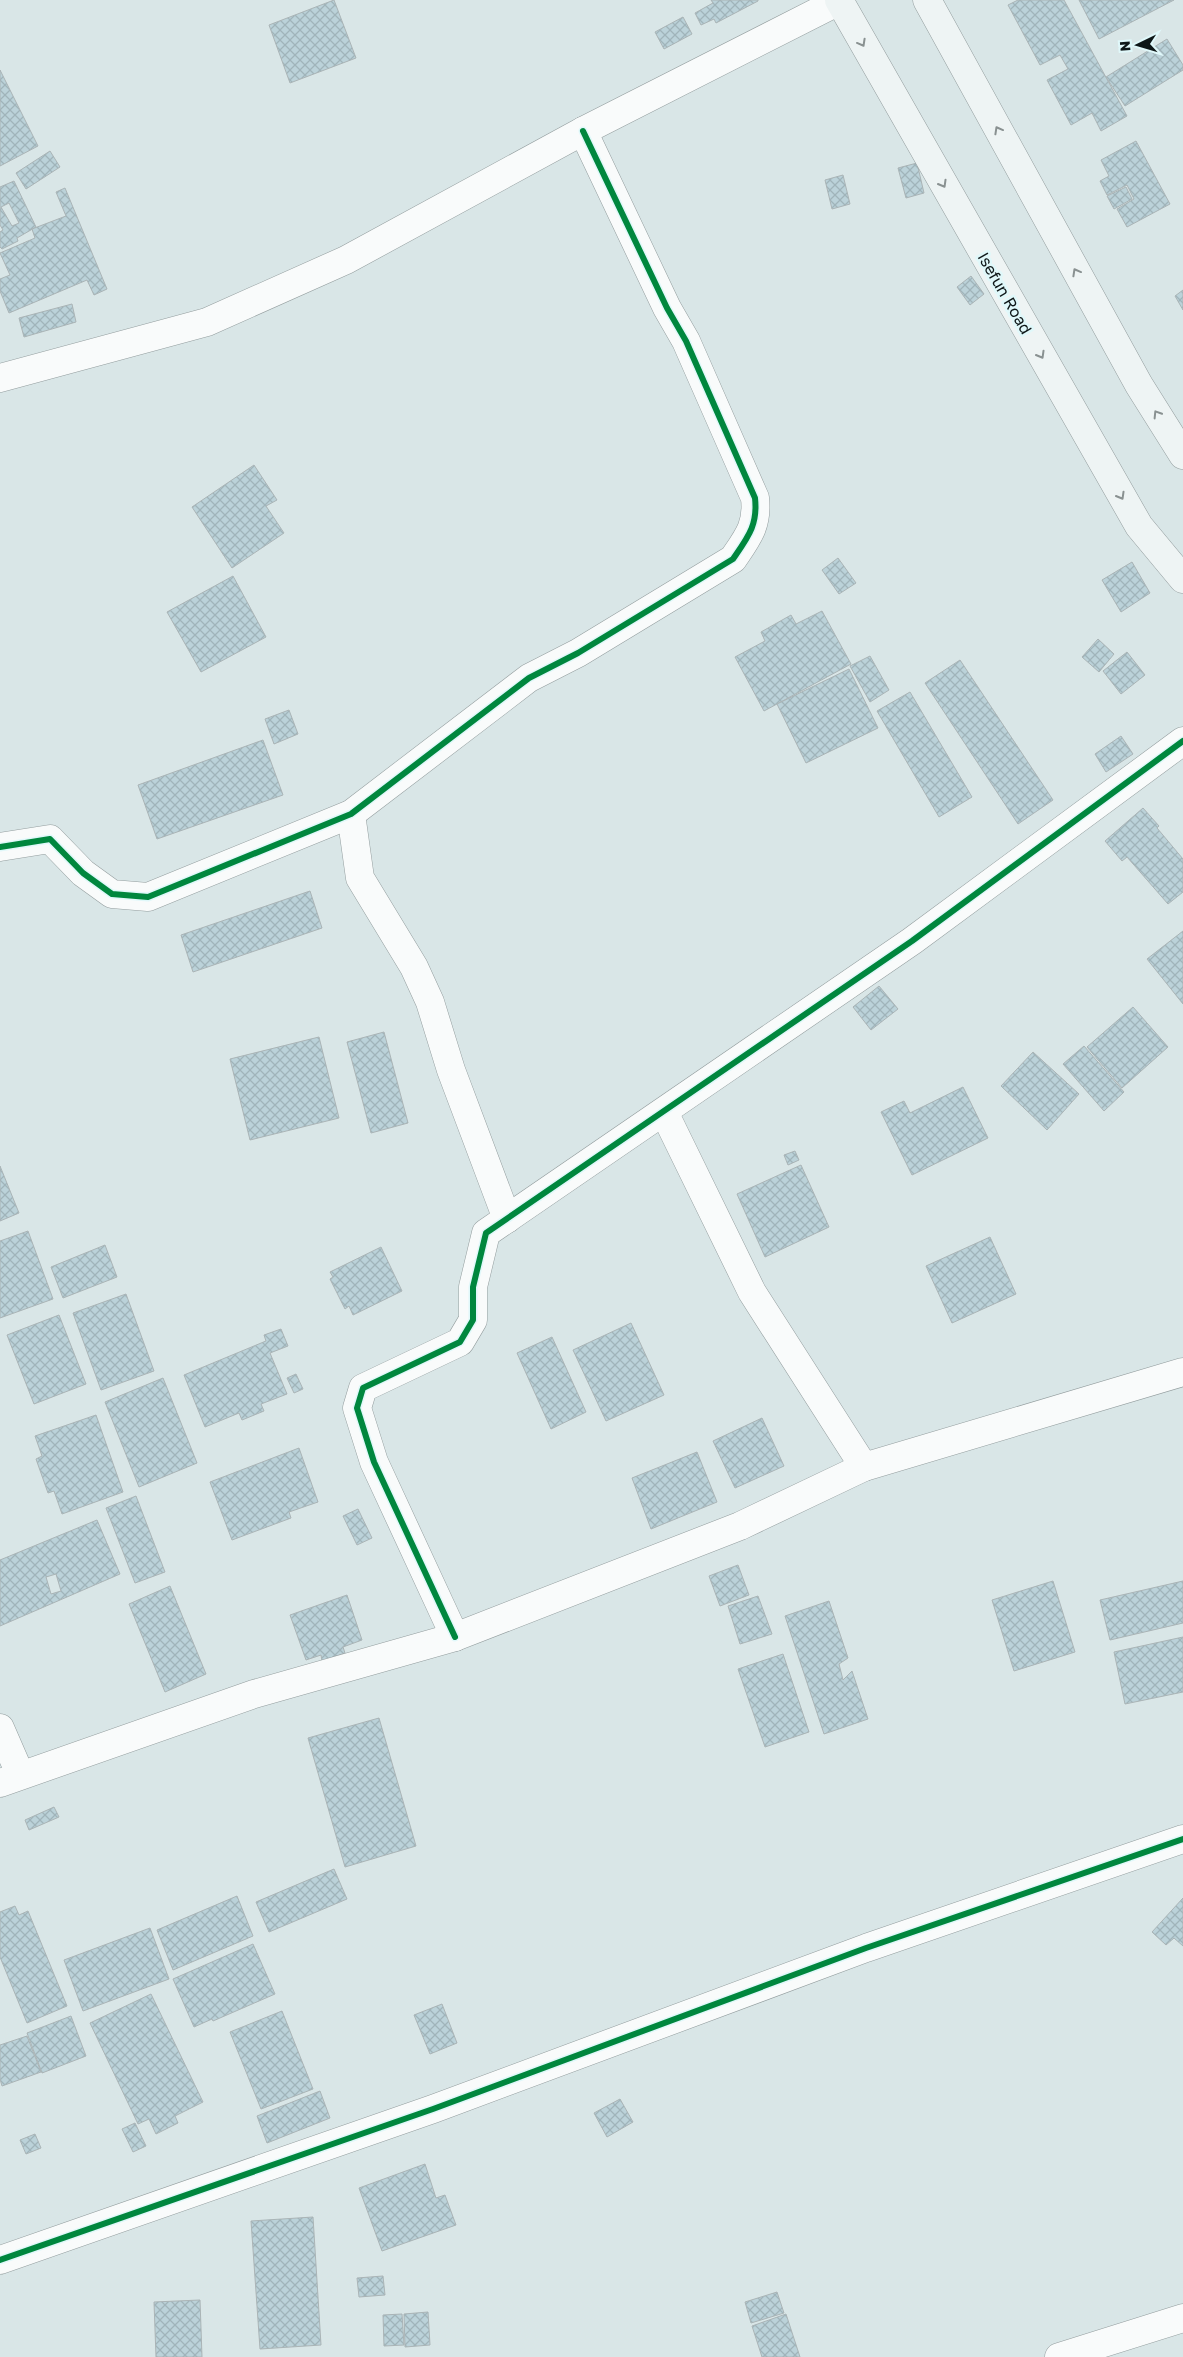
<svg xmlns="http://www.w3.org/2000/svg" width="1183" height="2357" viewBox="0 0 1183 2357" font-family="'Golos Text',sans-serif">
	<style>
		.building { fill: url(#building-cross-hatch); stroke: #aab4b6; fill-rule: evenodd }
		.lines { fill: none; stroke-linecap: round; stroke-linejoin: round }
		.street-casing { stroke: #939d9e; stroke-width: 29 }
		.secondary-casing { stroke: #939d9e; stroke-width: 29 }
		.street { stroke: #f9fbfb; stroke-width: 28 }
		.secondary { stroke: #eef4f4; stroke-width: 28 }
		.cycleway-casing { stroke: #e0f8fa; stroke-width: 9 }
		.cycleway { stroke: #00873e; stroke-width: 6 }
		.oneway { stroke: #899191 }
		.labels { text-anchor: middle; stroke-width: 5; stroke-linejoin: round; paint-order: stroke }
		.street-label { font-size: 16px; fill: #0e1718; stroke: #e0f8fa }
	</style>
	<defs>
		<pattern id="building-cross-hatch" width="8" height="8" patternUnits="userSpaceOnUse" patternTransform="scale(1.25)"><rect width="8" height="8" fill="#bbd2d9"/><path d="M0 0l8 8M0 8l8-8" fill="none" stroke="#a0b4ba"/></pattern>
	</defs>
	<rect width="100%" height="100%" fill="#d9e6e7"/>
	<g class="building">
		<path d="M334 0 356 58 290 83 269 25Z"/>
		<path d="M711 0H758V1L716 23 714 19 701 25 695 13 713 3Z"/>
		<path d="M1018 0H1064L1127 116 1101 131 1092 113 1071 125 1047 80 1068 69 1060 55 1040 65 1008 5Z"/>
		<path d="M1079 0H1174L1099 39Z"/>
		<path d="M683 17 692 34 664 49 655 32Z"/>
		<path d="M1167 39 1183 65V70L1125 106 1106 77Z"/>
		<path d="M0 70 38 146 0 166Z"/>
		<path d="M1136 141 1170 204 1127 227 1117 209 1134 199 1127 185 1107 195 1100 181 1109 176 1101 160Z"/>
		<path d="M50 151 60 167 26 189 16 173Z"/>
		<path d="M917 163 924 193 906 198 898 168Z"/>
		<path d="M843 175 850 204 832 209 825 180Z"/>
		<path d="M14 181 36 227 17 238 18 241 2 249 0 247V232L3 230 0 225V187ZM9 203 19 223 12 226 1 207Z"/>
		<path d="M1126 187 1132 199 1114 209 1107 196Z"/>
		<path d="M65 188 107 289 94 295 87 280 9 313 0 291V279L10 275 0 253 35 238 32 229 66 216 56 192Z"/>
		<path d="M971 276 984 294 970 305 957 287Z"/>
		<path d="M1183 290V310L1175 296Z"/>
		<path d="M72 304 76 322 24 337 19 318Z"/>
		<path d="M254 465 277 500 266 506 284 533 232 568 192 507Z"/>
		<path d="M838 558 856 583 839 594 822 570Z"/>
		<path d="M1132 562 1150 593 1121 612 1102 580Z"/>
		<path d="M233 576 266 637 201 672 167 612Z"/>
		<path d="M822 611 851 664 764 711 735 657 765 641 761 632 791 615 796 624Z"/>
		<path d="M1098 639 1114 654 1099 672 1082 657Z"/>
		<path d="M1127 652 1145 675 1121 694 1103 671Z"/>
		<path d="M870 656 889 690 870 702 850 666Z"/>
		<path d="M960 660 1053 800 1018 824 925 683Z"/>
		<path d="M849 669 878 728 806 763 777 704Z"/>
		<path d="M910 692 972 797 939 817 877 711Z"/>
		<path d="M289 710 298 734 274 744 265 719Z"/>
		<path d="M1121 736 1133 754 1106 772 1095 754Z"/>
		<path d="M263 740 283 795 157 839 138 785Z"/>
		<path d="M1143 808 1159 826 1157 828 1183 859V892L1168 904 1127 857 1122 861 1105 841Z"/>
		<path d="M310 891 322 928 193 972 181 935Z"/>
		<path d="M1183 931V1004L1147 959Z"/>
		<path d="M879 986 898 1009 871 1030 853 1007Z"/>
		<path d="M1133 1007 1168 1047 1122 1088 1087 1047Z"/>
		<path d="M384 1032 408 1123 371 1133 347 1042Z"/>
		<path d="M319 1037 339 1118 250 1140 230 1059Z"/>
		<path d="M1084 1046 1124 1092 1104 1111 1063 1064Z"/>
		<path d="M1033 1052 1079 1094 1047 1130 1001 1086Z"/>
		<path d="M963 1087 988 1138 912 1175 881 1112 904 1101 910 1113Z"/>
		<path d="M795 1151 799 1160 788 1165 784 1155Z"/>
		<path d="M801 1165 829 1227 765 1257 737 1194Z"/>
		<path d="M0 1166 19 1213 0 1221Z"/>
		<path d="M28 1231 53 1299 0 1318V1241Z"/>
		<path d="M990 1237 1016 1294 952 1323 926 1266Z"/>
		<path d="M105 1245 117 1277 63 1298 51 1267Z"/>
		<path d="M381 1247 402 1291 353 1315 349 1306 345 1309 330 1279 333 1277 330 1272Z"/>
		<path d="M126 1294 154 1371 101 1390 73 1313Z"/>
		<path d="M59 1315 86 1384 34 1404 7 1335Z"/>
		<path d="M631 1323 664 1395 606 1421 573 1350Z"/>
		<path d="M281 1329 288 1346 270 1353 287 1394 261 1404 264 1411 242 1420 239 1413 205 1427 184 1375 266 1341 264 1335Z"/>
		<path d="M552 1337 586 1412 551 1429 517 1353Z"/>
		<path d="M296 1374 303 1389 294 1393 287 1378Z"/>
		<path d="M163 1378 197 1463 139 1487 105 1402Z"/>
		<path d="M96 1415 123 1492 62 1514 54 1491 48 1493 36 1459 42 1456 35 1436Z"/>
		<path d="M762 1418 784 1466 735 1488 713 1441Z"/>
		<path d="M299 1448 318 1502 289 1512 291 1518 232 1540 210 1482Z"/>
		<path d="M697 1452 717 1502 651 1529 632 1478Z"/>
		<path d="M136 1496 165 1572 135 1583 106 1508Z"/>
		<path d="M358 1509 372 1538 357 1545 343 1516Z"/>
		<path d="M97 1520 120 1574 0 1626V1560ZM56 1574 61 1591 51 1594 46 1577Z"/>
		<path d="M738 1565 749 1595 720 1606 709 1576Z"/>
		<path d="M1053 1581 1075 1652 1014 1671 992 1600Z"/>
		<path d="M1183 1581V1623L1110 1640 1100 1600Z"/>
		<path d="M170 1586 206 1674 165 1692 129 1604Z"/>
		<path d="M347 1595 362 1640 343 1647 345 1653 322 1661 321 1655 306 1660 290 1615Z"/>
		<path d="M758 1596 772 1634 740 1644 728 1606Z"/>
		<path d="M829 1601 848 1658 839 1664 843 1680 852 1671 868 1719 824 1734 785 1616Z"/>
		<path d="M1183 1637V1692L1125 1704 1114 1652Z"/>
		<path d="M783 1654 809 1732 765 1747 738 1669Z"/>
		<path d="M379 1718 416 1846 345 1867 308 1738Z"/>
		<path d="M54 1807 59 1817 29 1830 25 1820Z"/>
		<path d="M334 1869 347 1899 269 1932 256 1902Z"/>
		<path d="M237 1896 253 1936 173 1970 157 1930Z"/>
		<path d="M1183 1898V1946L1174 1938 1166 1945 1152 1932Z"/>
		<path d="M15 1906 19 1915 28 1911 67 2006 27 2023 0 1957V1912Z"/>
		<path d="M150 1928 169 1979 83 2011 64 1960Z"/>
		<path d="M253 1944 275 1994 213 2021 212 2019 194 2027 173 1979Z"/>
		<path d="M151 1994 203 2102 175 2116 178 2123 156 2134 149 2119 138 2124 90 2023Z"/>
		<path d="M442 2004 457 2043 430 2054 414 2015Z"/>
		<path d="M282 2011 313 2089 261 2109 230 2032Z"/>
		<path d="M71 2016 86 2056 42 2073 27 2033Z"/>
		<path d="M27 2036 41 2072 2 2086 0 2079V2045Z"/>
		<path d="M320 2091 330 2118 267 2143 257 2116Z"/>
		<path d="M620 2099 633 2122 607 2137 594 2113Z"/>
		<path d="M135 2123 146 2146 133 2152 122 2129Z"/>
		<path d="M35 2134 41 2148 26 2154 20 2140Z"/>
		<path d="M425 2164 436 2198 445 2195 456 2225 382 2251 359 2188Z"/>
		<path d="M313 2217 321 2345 260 2349 251 2221Z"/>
		<path d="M383 2276 385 2295 359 2297 357 2278Z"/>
		<path d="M777 2292 784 2313 751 2323 745 2302Z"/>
		<path d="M200 2300 202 2357H156L154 2302Z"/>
		<path d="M428 2312 430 2345 405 2347 404 2314Z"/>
		<path d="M402 2314 404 2345 384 2346 383 2315Z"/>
		<path d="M786 2314 800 2357H762L752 2326Z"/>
	</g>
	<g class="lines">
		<defs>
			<g id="street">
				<path d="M0 378 207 322 346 260 583 131 839 1"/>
				<path d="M351 814 360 878 414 967 430 1002 451 1070 507 1219"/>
				<path d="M0 847 50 839 83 873 112 894 148 897 351 814 529 678 578 653 733 559C748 537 758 525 755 498L686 341 667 308 583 131"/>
				<path d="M664 1112 752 1292 864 1467"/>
				<path d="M455 1637 374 1462 357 1408 363 1388 460 1342 473 1320V1287L486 1233 912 941 1183 741"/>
				<path d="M0 1728 20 1774"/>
				<path d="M0 1783 254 1694 455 1637 740 1526 864 1467 1183 1372"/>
				<path d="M0 2260 433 2109 866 1948 1183 1839"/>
				<path d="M1059 2357 1183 2318"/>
			</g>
			<g id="secondary">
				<path d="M839 0 1139 526 1183 579"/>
				<path d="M927 0 1139 385 1183 455"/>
			</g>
		</defs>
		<use href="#street" class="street-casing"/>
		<use href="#secondary" class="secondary-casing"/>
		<use href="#street" class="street"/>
		<use href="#secondary" class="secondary"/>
		<defs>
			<g id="cycleway">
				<path d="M0 847 50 839 83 873 112 894 148 897 351 814 529 678 578 653 733 559C748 537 758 525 755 498L686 341 667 308 583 131"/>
				<path d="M455 1637 374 1462 357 1408 363 1388 460 1342 473 1320V1287L486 1233 912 941 1183 741"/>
				<path d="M0 2260 433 2109 866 1948 1183 1839"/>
			</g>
		</defs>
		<use href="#cycleway" class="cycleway-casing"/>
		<use href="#cycleway" class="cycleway"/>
	</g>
	<defs><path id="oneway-chevron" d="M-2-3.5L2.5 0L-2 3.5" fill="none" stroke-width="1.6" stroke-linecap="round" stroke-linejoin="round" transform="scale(1.25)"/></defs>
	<g class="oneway">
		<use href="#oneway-chevron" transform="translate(862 43) rotate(61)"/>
		<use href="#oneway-chevron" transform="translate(998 130) rotate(-119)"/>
		<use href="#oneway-chevron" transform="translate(943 184) rotate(60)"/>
		<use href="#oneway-chevron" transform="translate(1076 272) rotate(-119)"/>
		<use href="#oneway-chevron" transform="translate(1041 355) rotate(60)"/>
		<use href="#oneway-chevron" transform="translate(1157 414) rotate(-122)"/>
		<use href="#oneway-chevron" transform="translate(1121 496) rotate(60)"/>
	</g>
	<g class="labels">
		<g class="street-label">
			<text transform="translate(1005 293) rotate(60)" y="6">Isefun Road</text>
		</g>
	</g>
	<g transform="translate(1138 45) rotate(265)" stroke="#e0f8fa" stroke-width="4" paint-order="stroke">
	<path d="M0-4L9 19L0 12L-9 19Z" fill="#0e1718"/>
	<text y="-8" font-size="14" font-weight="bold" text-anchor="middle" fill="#0e1718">N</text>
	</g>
</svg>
